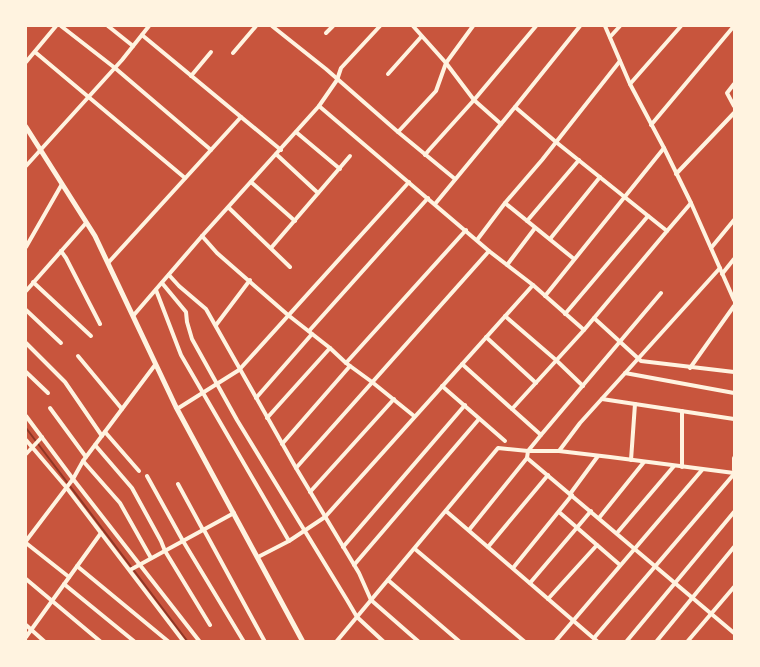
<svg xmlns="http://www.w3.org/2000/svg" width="760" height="667" viewBox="0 0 760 667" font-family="Jost,sans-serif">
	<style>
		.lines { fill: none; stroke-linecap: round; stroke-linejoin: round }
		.stream { stroke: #8f3625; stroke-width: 2 }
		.minor { stroke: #fff3e0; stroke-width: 4 }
		.tertiary { stroke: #fff3e0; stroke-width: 5 }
	</style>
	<rect width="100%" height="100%" fill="#c8553d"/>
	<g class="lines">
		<path class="stream" d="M26 428 188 642"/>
		<g class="minor">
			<path d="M61 26 115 68 211 150"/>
			<path d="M108 26 133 46"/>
			<path d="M272 26 326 69 398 132 436 91 446 63 473 26"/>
			<path d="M380 26 341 68 337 80 319 106 489 251 533 285 584 330 667 231 556 142 515 107"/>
			<path d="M413 26 446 63 474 100 501 124"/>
			<path d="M605 26 630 84 664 148 691 203 734 300"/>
			<path d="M326 33 333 26"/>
			<path d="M142 35 281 150"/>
			<path d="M610 37 620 26"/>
			<path d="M35 52 185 178"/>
			<path d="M233 53 256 26"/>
			<path d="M26 62 56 26"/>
			<path d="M388 74 421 37"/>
			<path d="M191 76 211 52"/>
			<path d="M630 84 681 26"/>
			<path d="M734 84 727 93 734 106"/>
			<path d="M651 125 734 26"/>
			<path d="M296 132 340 169"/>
			<path d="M398 132 455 179"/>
			<path d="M276 154 318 193"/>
			<path d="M425 155 429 150 474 100 536 26"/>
			<path d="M26 166 122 60 149 26"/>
			<path d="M676 174 734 113"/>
			<path d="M251 182 295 221"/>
			<path d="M505 203 574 259"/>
			<path d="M435 204 515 107 580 26"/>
			<path d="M229 208 290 267"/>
			<path d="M527 221 579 160"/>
			<path d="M667 231 691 203"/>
			<path d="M202 236 217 253 288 315 330 348 346 363 372 382 414 416"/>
			<path d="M550 239 600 177"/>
			<path d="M477 240 505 203 542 160 620 61"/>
			<path d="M26 247 62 184"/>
			<path d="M271 248 350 156"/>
			<path d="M711 248 734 220"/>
			<path d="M61 251 66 258 100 324"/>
			<path d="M108 263 241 117"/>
			<path d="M507 265 535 228"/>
			<path d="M722 274 734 259"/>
			<path d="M169 275 179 286 206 309 296 468 359 573 371 600 419 642"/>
			<path d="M33 282 91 336"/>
			<path d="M162 283 186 312 187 322 192 339 237 420 347 600 357 617 384 642"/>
			<path d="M156 290 181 355 289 541 325 517 533 285"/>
			<path d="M26 291 86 223"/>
			<path d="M661 293 541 435 528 451 527 458 734 633"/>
			<path d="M545 296 664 148"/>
			<path d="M26 310 61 343"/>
			<path d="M565 314 648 216"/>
			<path d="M133 316 202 236 319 106"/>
			<path d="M505 316 556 360 583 386"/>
			<path d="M594 318 641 361 734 372"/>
			<path d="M216 325 250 280"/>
			<path d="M309 331 428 198"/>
			<path d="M486 337 536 383"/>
			<path d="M26 343 65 382 102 436"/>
			<path d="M78 356 122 409"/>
			<path d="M346 363 466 230"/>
			<path d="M462 364 512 409"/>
			<path d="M690 368 734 306"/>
			<path d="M26 372 48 393"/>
			<path d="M625 373 734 393"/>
			<path d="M442 386 505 441"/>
			<path d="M256 398 312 334"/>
			<path d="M602 399 734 419"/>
			<path d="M50 408 86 457"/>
			<path d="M177 409 239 370 409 182"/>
			<path d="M26 416 73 479 200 642"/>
			<path d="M267 418 330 348"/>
			<path d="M105 432 139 471"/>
			<path d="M541 435 512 409 584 330"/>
			<path d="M26 440 66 487 101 533"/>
			<path d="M282 444 350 366"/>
			<path d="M95 445 132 488 161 541 165 551 210 625"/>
			<path d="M559 451 580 423 720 268"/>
			<path d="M26 454 42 437"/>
			<path d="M734 458V470"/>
			<path d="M631 460 635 404"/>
			<path d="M83 461 120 503 151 558"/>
			<path d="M682 467V411"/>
			<path d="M296 468 489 251"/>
			<path d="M147 476 183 541 244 642"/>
			<path d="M178 484 203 530"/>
			<path d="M310 492 394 399"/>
			<path d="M570 494 598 456"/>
			<path d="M446 511 598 642"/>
			<path d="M559 512 620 565"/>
			<path d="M599 518 644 462"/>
			<path d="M204 530 265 642"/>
			<path d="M469 530 527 458"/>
			<path d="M617 533 674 466"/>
			<path d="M26 541 73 479 83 461 155 365"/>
			<path d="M26 543 69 577"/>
			<path d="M343 547 465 405"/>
			<path d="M488 547 548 475"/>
			<path d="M415 549 525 642"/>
			<path d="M258 557 289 541"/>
			<path d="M354 565 479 419"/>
			<path d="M77 566 169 642"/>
			<path d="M513 568 572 495"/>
			<path d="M130 570 234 513"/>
			<path d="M26 579 101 642"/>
			<path d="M388 580 460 642"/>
			<path d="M530 583 591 511"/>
			<path d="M64 584 135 642"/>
			<path d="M548 599 597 545"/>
			<path d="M26 625 45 642"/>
			<path d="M26 637 101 533 184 642"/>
			<path d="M594 638 734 474"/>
			<path d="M336 642 498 448 528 451H559L610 457 734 473"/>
			<path d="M555 642 702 470"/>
			<path d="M626 642 734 512"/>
			<path d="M656 642 734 547"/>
			<path d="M687 642 734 587"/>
		</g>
		<path class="tertiary" d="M26 127 95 236 176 407 303 642"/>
	</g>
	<rect width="760" height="667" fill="none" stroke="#fff3e0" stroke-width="54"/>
</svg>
